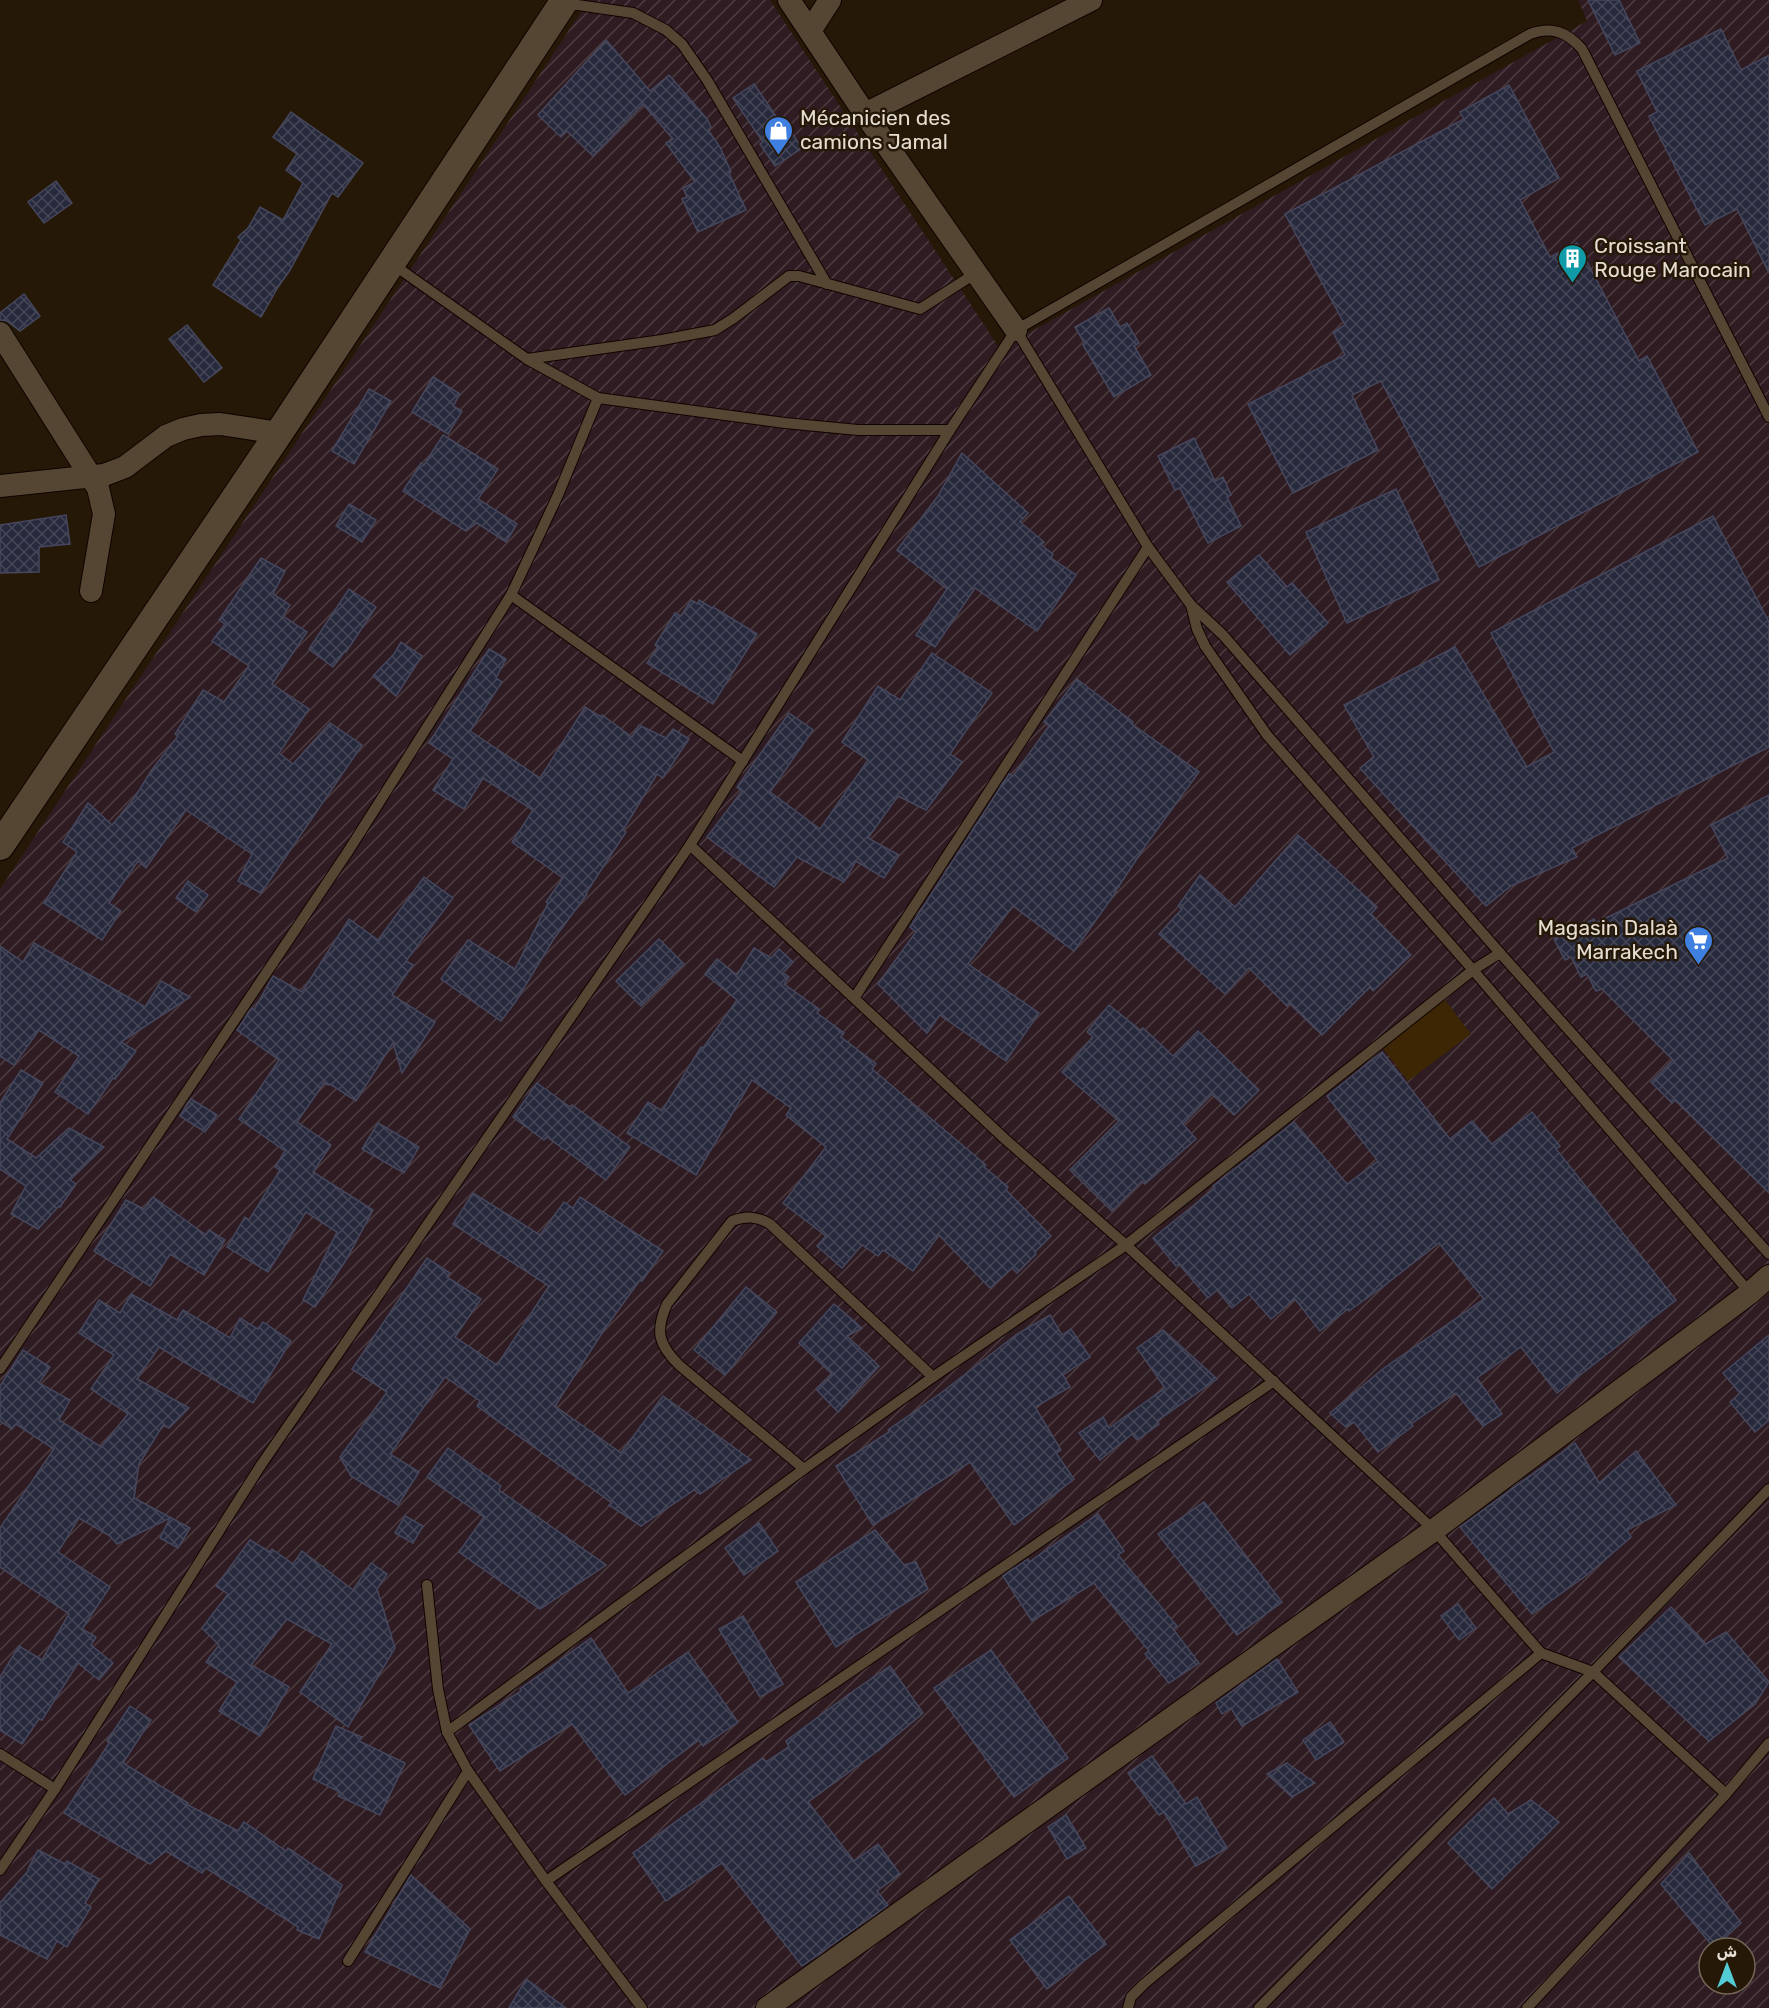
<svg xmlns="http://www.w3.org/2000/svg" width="1769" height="2008" viewBox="0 0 1769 2008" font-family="Rubik,Vazirmatn,sans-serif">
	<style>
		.industrial { fill: url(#industrial-furrows); fill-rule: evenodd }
		.pitch { fill: #3c2603 }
		.building { fill: url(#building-cross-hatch); stroke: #46475d; stroke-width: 1.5 }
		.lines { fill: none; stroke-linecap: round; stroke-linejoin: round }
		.service-casing { stroke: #0e0400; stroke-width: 12 }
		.minor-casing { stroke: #0e0400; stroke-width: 24 }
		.tertiary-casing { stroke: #0e0400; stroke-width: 30 }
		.service { stroke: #554633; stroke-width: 10 }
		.minor { stroke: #554633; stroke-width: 22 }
		.tertiary { stroke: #554633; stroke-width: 28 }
		.labels { text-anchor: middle; stroke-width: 5; stroke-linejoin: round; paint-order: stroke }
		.poi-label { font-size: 21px; fill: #e6ddd2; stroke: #251806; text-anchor: start }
	</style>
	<defs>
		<pattern id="industrial-furrows" width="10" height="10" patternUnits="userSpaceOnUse" patternTransform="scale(1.5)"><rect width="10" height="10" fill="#2e1c22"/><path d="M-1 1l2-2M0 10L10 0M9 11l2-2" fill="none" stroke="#4c3d41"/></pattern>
		<pattern id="building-cross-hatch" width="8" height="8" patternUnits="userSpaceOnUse" patternTransform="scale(1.5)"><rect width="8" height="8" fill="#27293d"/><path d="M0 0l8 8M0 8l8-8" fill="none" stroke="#464858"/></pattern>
	</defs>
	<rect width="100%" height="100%" fill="#251806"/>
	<path class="industrial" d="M589 0H770L1000 349 1587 21 1578 0H1769V2008H0V889ZM1709 1948H1745V1984H1709Z"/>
	<path class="pitch" d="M1445 1000 1471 1034 1408 1081 1382 1047Z"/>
	<g class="building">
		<path d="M1588 0H1619L1640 43 1615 55Z"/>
		<path d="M1721 29 1741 70 1769 55V273L1737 209 1705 225 1649 116 1657 112 1637 71Z"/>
		<path d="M606 40 650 91 669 75 707 119 711 127 708 130 720 147 731 172 729 173 746 210 698 232 682 199 687 197 683 188 695 182 666 143 673 139 643 104 593 156 567 131 561 137 538 115Z"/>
		<path d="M754 84 784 128 787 126 802 148 775 166 760 144 763 142 733 98Z"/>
		<path d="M1509 85 1559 178 1520 200 1550 257 1577 243 1639 361 1647 356 1698 452 1479 567 1381 381 1352 395 1378 450 1293 493 1248 404 1345 355 1333 332 1345 325 1285 214 1464 119 1460 112Z"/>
		<path d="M291 112 363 163 338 197 332 193 290 270 278 287 261 317 213 285 241 240 238 237 248 228 260 207 283 220 303 183 286 170 297 154 273 137Z"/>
		<path d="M56 181 72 203 44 223 28 202Z"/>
		<path d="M24 294 40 316 20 331 7 321 0 320V313Z"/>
		<path d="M1109 308 1120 327 1127 323 1139 343 1134 346 1151 375 1114 397 1083 345 1085 344 1075 327Z"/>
		<path d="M187 325 222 368 204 382 169 339Z"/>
		<path d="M433 377 460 394 453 406 462 411 448 434 412 412Z"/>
		<path d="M369 389 391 401 354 464 332 451Z"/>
		<path d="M443 435 498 469 478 499 517 524 506 542 477 523 466 531 403 491 421 463 424 465Z"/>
		<path d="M1194 438 1215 481 1223 477 1231 495 1227 497 1241 526 1208 543 1180 488 1175 490 1158 456Z"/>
		<path d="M962 453 1028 513 1020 522 1044 542 1041 545 1053 554 1051 558 1076 575 1037 631 975 588 935 647 916 635 947 589 897 550 938 496Z"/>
		<path d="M1396 489 1439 580 1347 623 1306 532Z"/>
		<path d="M349 504 376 520 362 542 336 526Z"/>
		<path d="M66 515 70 544 39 547V572L0 573V525Z"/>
		<path d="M1713 516 1769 622V747L1572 848 1577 857 1511 886 1486 906 1360 768 1374 757 1344 705 1455 647 1527 767 1554 752 1491 633Z"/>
		<path d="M1259 555 1287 587 1292 583 1328 623 1290 655 1227 582Z"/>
		<path d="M261 558 285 571 273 594 290 605 283 616 307 632 272 684 309 709 279 753 293 764 330 723 362 745 261 893 238 881 252 854 186 810 146 868 138 861 109 903 121 911 102 940 44 903 77 852 63 842 88 803 112 825 135 797 151 771 178 736 175 734 203 690 224 702 249 666 212 641 225 624 219 620Z"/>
		<path d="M349 589 376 607 346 652 345 651 333 667 309 649Z"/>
		<path d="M691 600 698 604 699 600 712 608 713 607 757 634 713 704 647 663 658 647 655 645 675 613 681 616Z"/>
		<path d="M401 642 422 656 396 696 373 676 394 654Z"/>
		<path d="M489 649 506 659 496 678 502 682 470 731 540 778 585 707 601 717 602 715 632 737 639 725 666 738 673 729 689 739 663 778 657 774 623 830 626 832 586 893 587 894 553 940 516 1001 501 1021 441 979 468 940 515 969 548 903 546 902 563 878 512 842 533 810 483 778 464 809 433 790 453 759 429 743Z"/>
		<path d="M932 653 992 693 950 754 962 762 926 810 898 796 868 838 899 855 884 878 856 861 844 882 797 857 774 887 707 837 742 791 737 787 789 713 813 730 770 792 820 829 868 760 842 742 878 686 900 700Z"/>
		<path d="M1077 679 1133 722 1132 724 1199 772 1148 842 1115 892H1116L1074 951 1013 906 968 964 1039 1013 1006 1061 940 1015 927 1033 878 984 916 932 910 927 1009 774 1013 776 1049 726 1044 722Z"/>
		<path d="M1769 795V1193L1675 1100 1672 1103 1651 1082 1673 1060 1602 989 1596 991 1587 974 1581 977 1571 957 1565 960 1554 939 1594 919 1596 923 1728 858 1711 825Z"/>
		<path d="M1298 835 1377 907 1371 914 1411 955 1373 991 1370 987 1322 1035 1289 1003 1287 1006 1249 968 1225 994 1159 934 1182 909 1178 906 1200 875 1235 907Z"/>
		<path d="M424 877 453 898 406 961 413 965 392 995 435 1022 402 1073 393 1043 356 1101 330 1084 329 1085 324 1083 297 1122 331 1145 313 1172 373 1210 346 1260 315 1307 303 1300 337 1232 306 1212 268 1272 227 1247 245 1217 249 1220 280 1170 275 1167 285 1151 239 1119 279 1060 237 1030 252 1008 254 1010 273 976 302 992 349 919 378 940Z"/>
		<path d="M188 881 208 895 196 912 176 898Z"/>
		<path d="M659 939 684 964 641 1006 616 981Z"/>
		<path d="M34 943 145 1007 161 981 190 997 121 1042 136 1051 115 1079 113 1078 88 1114 55 1092 79 1056 39 1030 14 1065 0 1056V946L23 962Z"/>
		<path d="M754 948 771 958 779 949 793 962 783 973 789 977 784 984 819 1009 817 1013 844 1033 841 1037 876 1064 872 1069 986 1165 984 1167 1008 1187 1006 1190 1051 1236 1035 1252 1036 1254 1017 1273 1012 1268 990 1288 939 1235 913 1271 883 1250 878 1256 862 1245 842 1268 817 1246 826 1236 783 1203 826 1147 786 1115 791 1108 752 1080 696 1175 627 1133 648 1102 662 1111 701 1047 703 1048 737 1000 705 974 717 959 737 975Z"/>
		<path d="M1109 1005 1140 1030 1143 1028 1173 1056 1198 1031 1259 1090 1234 1115 1212 1094 1183 1124 1196 1139 1145 1184 1142 1181 1112 1211 1070 1170 1119 1121 1062 1072 1093 1037 1087 1032Z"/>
		<path d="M1382 1052 1450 1139 1472 1121 1492 1144 1532 1112 1560 1146 1556 1149 1676 1300 1557 1393 1521 1347 1477 1378 1502 1414 1483 1426 1456 1393 1411 1424 1413 1426 1378 1452 1354 1422 1346 1427 1330 1413 1384 1368 1484 1299 1439 1243 1381 1288 1349 1311 1348 1309 1320 1331 1295 1299 1271 1319 1249 1294 1232 1308 1217 1290 1208 1298 1179 1264 1176 1266 1153 1238 1215 1188 1213 1186 1294 1122 1347 1184 1378 1161 1327 1096Z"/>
		<path d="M21 1070 43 1083 7 1139 36 1158 69 1128 104 1147 70 1180 76 1184 60 1207 59 1206 38 1229 11 1214 26 1186 0 1169V1103Z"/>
		<path d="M537 1083 570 1107 572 1105 630 1147 606 1180 547 1137 544 1140 513 1117Z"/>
		<path d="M191 1099 217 1115 205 1132 180 1116Z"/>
		<path d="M378 1123 419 1147 404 1173 362 1149Z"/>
		<path d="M473 1193 540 1235 564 1202 573 1208 580 1197 663 1251 642 1281 640 1280 606 1327 555 1406 621 1453 663 1396 751 1460 700 1494 694 1490 641 1526 609 1505 612 1503 477 1406 480 1401 445 1377 390 1454 419 1472 398 1505 351 1476 340 1457 387 1392 352 1369 427 1258 450 1273 447 1277 481 1299 455 1337 497 1365 549 1286 453 1224Z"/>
		<path d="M153 1197 206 1235 209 1230 225 1240 204 1275 170 1254 150 1286 94 1251 126 1200 144 1209Z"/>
		<path d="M746 1287 777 1312 725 1375 694 1350Z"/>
		<path d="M131 1294 177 1320 183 1310 230 1338 240 1318 258 1329 263 1322 291 1341 253 1403 159 1347 137 1379 189 1408 169 1428 163 1425 139 1464 134 1498 190 1528 178 1548 160 1538 170 1518 117 1544 110 1536 79 1518 58 1552 110 1587 82 1629 96 1637 91 1645 113 1663 99 1680 78 1663 42 1720 39 1719 22 1744 0 1730V1677L19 1646 42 1660 69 1614 0 1567V1528L54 1449 16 1424 12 1429 0 1421V1386L23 1350 50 1367 39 1383 70 1400 59 1420 101 1447 128 1414 91 1389 114 1355 79 1333 99 1300 120 1313Z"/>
		<path d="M834 1304 862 1328 847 1336 879 1366 838 1412 816 1389 832 1374 799 1343Z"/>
		<path d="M1050 1315 1062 1335 1071 1329 1090 1357 1063 1375 1070 1387 1035 1407 1061 1450 1056 1453 1074 1479 1014 1525 970 1462 873 1525 836 1466 889 1432 888 1430 941 1393 1017 1334Z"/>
		<path d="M1163 1330 1217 1379 1157 1421 1159 1424 1137 1440 1132 1434 1100 1460 1079 1433 1103 1417 1109 1428 1165 1388 1137 1348Z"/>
		<path d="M1769 1335V1420L1755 1432 1730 1402 1740 1393 1723 1373Z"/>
		<path d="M1575 1443 1599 1483 1636 1451 1676 1505 1627 1530 1631 1537 1587 1575 1532 1614 1460 1527Z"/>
		<path d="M448 1448 501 1486 499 1490 606 1565 540 1609 459 1552 484 1517 427 1477Z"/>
		<path d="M1204 1502 1282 1602 1237 1635 1158 1534Z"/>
		<path d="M1098 1514 1124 1551 1118 1555 1177 1626 1173 1629 1199 1663 1169 1683 1145 1654 1149 1651 1094 1583 1032 1621 1003 1576 1028 1559 1029 1562Z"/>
		<path d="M405 1516 423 1526 413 1543 395 1533Z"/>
		<path d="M759 1523 778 1551 744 1575 725 1548Z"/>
		<path d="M875 1530 904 1565 916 1562 928 1589 836 1647 796 1582Z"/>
		<path d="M250 1540 270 1552 272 1549 293 1564 302 1551 353 1590 371 1563 387 1574 377 1589 395 1648 348 1727 300 1692 332 1644 287 1619 251 1665 289 1687 260 1736 219 1711 237 1682 206 1662 219 1645 202 1628 228 1594 216 1586Z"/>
		<path d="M1458 1604 1476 1628 1459 1640 1441 1616Z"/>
		<path d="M1671 1607 1706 1644 1726 1632 1769 1682 1755 1704 1709 1741 1619 1657Z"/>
		<path d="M743 1616 783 1684 760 1697 719 1629Z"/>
		<path d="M591 1638 628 1693 688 1652 738 1722 703 1746 699 1740 625 1795 572 1724 500 1771 469 1725 521 1691 520 1689Z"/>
		<path d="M991 1650 1068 1758 1014 1797 934 1688Z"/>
		<path d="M1277 1659 1298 1692 1242 1726 1231 1708 1222 1714 1216 1703Z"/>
		<path d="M890 1666 923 1713 879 1750 808 1802 854 1861 878 1844 900 1874 877 1891 888 1905 802 1966 722 1863 666 1901 633 1853 763 1758 766 1762 789 1747 786 1741 849 1694Z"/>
		<path d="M130 1706 151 1720 123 1763 188 1803 186 1804 238 1831 244 1822 286 1851 288 1848 342 1885 319 1939 297 1930 298 1927 206 1868 202 1873 166 1851 150 1864 64 1813 109 1743 107 1741Z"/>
		<path d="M1330 1722 1344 1742 1316 1760 1303 1740Z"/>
		<path d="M336 1726 362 1737 359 1741 405 1763 380 1815 338 1796 340 1792 313 1779Z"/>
		<path d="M1152 1756 1186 1804 1197 1797 1227 1848 1196 1866 1164 1812 1159 1815 1128 1773Z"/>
		<path d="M1287 1763 1315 1783 1292 1797 1267 1774Z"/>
		<path d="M1494 1798 1508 1814 1531 1800 1559 1822 1492 1889 1448 1843Z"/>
		<path d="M1066 1815 1086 1848 1067 1859 1048 1827Z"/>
		<path d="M38 1850 65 1864 67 1861 99 1879 85 1903 91 1907 67 1947 57 1941 47 1959 0 1935V1903L29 1870 28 1869Z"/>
		<path d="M1689 1853 1741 1923 1714 1948 1661 1884Z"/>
		<path d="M411 1875 470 1929 440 1988 365 1952Z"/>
		<path d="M1069 1896 1106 1944 1047 1989 1010 1940Z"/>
		<path d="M526 1979 566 2008H509Z"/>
	</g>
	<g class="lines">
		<defs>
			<g id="service">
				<path d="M564 3 633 13 666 30 682 44 707 80 827 284"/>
				<path d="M391 263 527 359 598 398 785 423 858 430H950"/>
				<path d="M1016 330 1148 547 1191 605 1223 635 1500 953 1769 1254"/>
				<path d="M527 359 662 340 715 330 734 318 789 276H799L920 309 976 273"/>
				<path d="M511 595 743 761"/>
				<path d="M1191 605 1197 629 1205 646 1267 735 1473 970 1750 1293"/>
				<path d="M690 845 1005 1139 1126 1245 1434 1530 1541 1653 1593 1672 1726 1794"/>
				<path d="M855 997 1148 547"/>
				<path d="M0 1369 347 853 511 595 558 495 598 398"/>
				<path d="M804 1469 679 1365C658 1344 655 1331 667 1304L732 1221C746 1216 757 1216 770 1224L933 1377"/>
				<path d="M427 1585 438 1689 447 1732 468 1771 546 1881 642 2008"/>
				<path d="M447 1732 804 1469 933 1377 1126 1245 1473 970 1500 953"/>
				<path d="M0 1754 55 1789"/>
				<path d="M0 1870 55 1789 261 1465 690 845 950 430 1016 330 1530 34C1552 26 1567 32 1582 49L1769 417"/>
				<path d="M546 1881 1274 1381"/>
				<path d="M348 1961 468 1771"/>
				<path d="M1128 2008 1131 1997 1144 1984 1541 1653"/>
				<path d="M1259 2008 1593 1672 1769 1489"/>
				<path d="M1527 2008 1726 1794 1769 1743"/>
			</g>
			<g id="minor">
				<path d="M789 0 865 114 1016 330"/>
				<path d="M810 31 830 0"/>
				<path d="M865 114 1091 0"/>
				<path d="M0 333 98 488 104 514 91 591"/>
				<path d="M0 486 104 475 125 467 166 436 183 429 201 425 220 424 279 433"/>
				<path d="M767 2008 1434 1530 1750 1293 1769 1276"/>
			</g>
			<path id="tertiary" d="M0 846 279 433 565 0"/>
		</defs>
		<use href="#service" class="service-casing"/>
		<use href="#minor" class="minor-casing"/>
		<use href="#tertiary" class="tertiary-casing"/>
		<use href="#service" class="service"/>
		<use href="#minor" class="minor"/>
		<use href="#tertiary" class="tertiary"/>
	</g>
	<defs>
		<symbol id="shop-pin" viewBox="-11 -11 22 30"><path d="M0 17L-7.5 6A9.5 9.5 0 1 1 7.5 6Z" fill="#3f7fe0" stroke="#251806"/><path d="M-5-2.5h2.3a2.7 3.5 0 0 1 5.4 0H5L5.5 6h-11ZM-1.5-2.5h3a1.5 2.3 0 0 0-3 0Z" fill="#fff"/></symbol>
		<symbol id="building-pin" viewBox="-11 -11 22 30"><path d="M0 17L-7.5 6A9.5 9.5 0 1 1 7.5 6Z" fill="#0f9aa8" stroke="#251806"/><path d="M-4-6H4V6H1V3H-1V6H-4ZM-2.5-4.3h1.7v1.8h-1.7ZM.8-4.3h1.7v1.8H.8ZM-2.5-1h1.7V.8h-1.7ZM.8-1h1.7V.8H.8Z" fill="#fff"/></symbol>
		<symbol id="supermarket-pin" viewBox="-11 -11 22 30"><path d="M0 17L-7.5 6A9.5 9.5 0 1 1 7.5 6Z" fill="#3f7fe0" stroke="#251806"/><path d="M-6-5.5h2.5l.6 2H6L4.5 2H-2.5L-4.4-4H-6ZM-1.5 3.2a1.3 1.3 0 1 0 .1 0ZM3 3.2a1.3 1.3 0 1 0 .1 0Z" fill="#fff"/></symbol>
	</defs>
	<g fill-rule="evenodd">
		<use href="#shop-pin" x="762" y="114" width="33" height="45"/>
		<use href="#building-pin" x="1556" y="242" width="33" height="45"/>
		<use href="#supermarket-pin" x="1682" y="924" width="33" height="45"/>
	</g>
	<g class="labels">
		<g class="poi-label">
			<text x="800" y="125">Mécanicien des<tspan x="800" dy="24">camions Jamal</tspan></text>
			<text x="1594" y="253">Croissant<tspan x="1594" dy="24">Rouge Marocain</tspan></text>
			<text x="1678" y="935" text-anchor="end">Magasin Dalaà<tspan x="1678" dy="24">Marrakech</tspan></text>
		</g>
	</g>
	<g transform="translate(1727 1966)"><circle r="28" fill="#251806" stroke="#726758" stroke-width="1.5"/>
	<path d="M0-4.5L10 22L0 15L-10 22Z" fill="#52ccd5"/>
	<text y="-9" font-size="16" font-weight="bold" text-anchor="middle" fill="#e6ddd2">ش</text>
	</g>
</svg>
